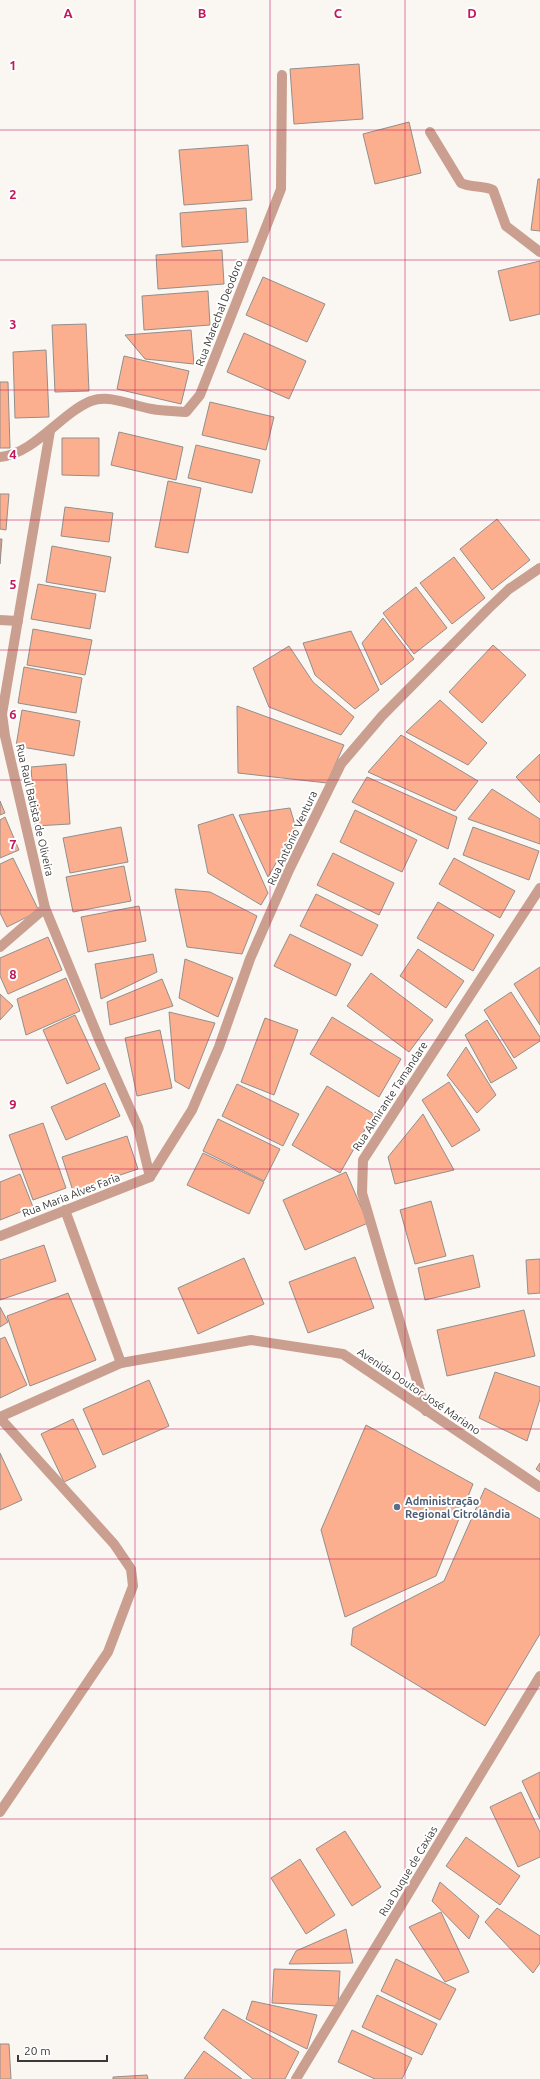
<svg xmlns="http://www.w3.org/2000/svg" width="540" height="2079" viewBox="0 0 540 2079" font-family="Ubuntu,sans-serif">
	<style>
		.building { fill: #fbaf8f; stroke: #938e8c }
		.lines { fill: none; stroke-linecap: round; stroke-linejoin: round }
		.service { stroke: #ca9f8f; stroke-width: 10 }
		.minor { stroke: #ca9f8f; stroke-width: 10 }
		.tertiary { stroke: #ca9f8f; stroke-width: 10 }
		.grid { fill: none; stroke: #c2185b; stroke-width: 1; stroke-opacity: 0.55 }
		.service-dot { fill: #5c6f8a; stroke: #fff; stroke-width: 1.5 }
		.labels { text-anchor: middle; stroke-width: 4; stroke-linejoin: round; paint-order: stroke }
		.street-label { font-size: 11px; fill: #3b3a38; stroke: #fff }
		.service-label { font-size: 11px; font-weight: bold; fill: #4e5e75; stroke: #fff; text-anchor: start }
		.grid-label { font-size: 13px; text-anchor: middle; font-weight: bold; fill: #c2185b; stroke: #fff; stroke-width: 4; stroke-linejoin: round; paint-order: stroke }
	</style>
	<rect width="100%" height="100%" fill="#faf6f2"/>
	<g class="building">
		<path d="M359 64 363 119 294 124 290 69Z"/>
		<path d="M409 122 421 173 375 184 363 134Z"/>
		<path d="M248 145 252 200 184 205 179 150Z"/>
		<path d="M538 179H540V231L531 230Z"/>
		<path d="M246 208 248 242 182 247 180 213Z"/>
		<path d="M222 250 224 284 158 289 156 255Z"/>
		<path d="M540 261V314L510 321 498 271Z"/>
		<path d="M263 277 325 304 307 342 246 315Z"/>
		<path d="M208 291 210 325 144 330 142 296Z"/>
		<path d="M86 324 89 391 55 392 52 325Z"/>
		<path d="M191 330 194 364 145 359 125 335Z"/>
		<path d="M244 333 306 361 289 399 227 372Z"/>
		<path d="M46 350 49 417 15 418 13 352Z"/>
		<path d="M124 356 189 371 181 404 117 389Z"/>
		<path d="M0 382H8L10 448H0Z"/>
		<path d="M210 402 274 417 266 450 202 435Z"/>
		<path d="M119 432 183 447 176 480 111 465Z"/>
		<path d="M62 438H99V476L62 475Z"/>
		<path d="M196 445 260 460 252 493 188 478Z"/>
		<path d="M168 481 201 488 188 553 155 547Z"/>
		<path d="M0 494H9L6 530 0 529Z"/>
		<path d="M65 507 113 513 109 542 61 536Z"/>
		<path d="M497 519 530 560 492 590 460 549Z"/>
		<path d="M0 539H2L0 564Z"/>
		<path d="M52 546 111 557 105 592 46 582Z"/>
		<path d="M454 557 485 598 452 624 420 583Z"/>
		<path d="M38 584 96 594 90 629 31 619Z"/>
		<path d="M416 587 447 628 414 654 383 613Z"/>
		<path d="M383 618 414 659 381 685 362 643Z"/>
		<path d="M33 629 92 640 85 675 27 665Z"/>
		<path d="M351 631 379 690 355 709 315 675 303 643Z"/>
		<path d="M493 645 526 675 482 723 449 692Z"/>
		<path d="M289 646 313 682 354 717 341 735 269 707 253 668Z"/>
		<path d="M24 667 82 678 76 713 18 703Z"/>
		<path d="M440 700 487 743 468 765 406 732Z"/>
		<path d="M237 706 344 745 327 783 238 773Z"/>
		<path d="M22 710 80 721 74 756 16 746Z"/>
		<path d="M401 735 478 781 455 811 368 772Z"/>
		<path d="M540 754V803L516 777Z"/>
		<path d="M66 764 70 824 35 826 31 767Z"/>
		<path d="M367 777 457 817 448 849 352 802Z"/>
		<path d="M492 789 540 819V844L468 819Z"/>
		<path d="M0 801 5 813 0 815Z"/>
		<path d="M290 808 296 828 268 877 239 815Z"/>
		<path d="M355 810 417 840 402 872 340 842Z"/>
		<path d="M233 814 268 893 261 905 208 873 198 825Z"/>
		<path d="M5 817 19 850 0 858V820Z"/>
		<path d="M121 827 128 862 70 873 63 838Z"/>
		<path d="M473 827 539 851 529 880 463 855Z"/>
		<path d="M333 853 394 883 379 915 317 885Z"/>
		<path d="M13 858 39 911 7 927 0 913V864Z"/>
		<path d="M454 858 515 891 500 918 439 884Z"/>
		<path d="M124 866 131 901 73 912 66 877Z"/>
		<path d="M175 889 210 892 257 916 242 954 187 947Z"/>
		<path d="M316 894 378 925 362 956 300 926Z"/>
		<path d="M438 902 494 935 473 971 417 938Z"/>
		<path d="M139 906 146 941 88 952 81 917Z"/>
		<path d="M290 934 351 964 336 996 274 966Z"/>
		<path d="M48 937 62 970 8 994 0 976V958Z"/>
		<path d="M418 949 464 981 446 1008 400 976Z"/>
		<path d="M153 954 157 972 101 999 95 964Z"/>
		<path d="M185 959 233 978 218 1017 179 998Z"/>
		<path d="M540 967V1025L514 984Z"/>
		<path d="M371 973 433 1020 409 1052 347 1006Z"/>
		<path d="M66 978 80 1011 26 1035 17 999Z"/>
		<path d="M162 979 173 1006 110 1025 107 1002Z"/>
		<path d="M511 992 540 1037V1041L514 1058 484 1010Z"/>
		<path d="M0 994 13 1006 0 1020Z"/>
		<path d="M169 1012 215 1023 189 1089 175 1081Z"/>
		<path d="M75 1015 100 1069 67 1084 43 1030Z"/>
		<path d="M332 1017 401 1059 379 1097 310 1054Z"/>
		<path d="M265 1018 298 1030 274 1095 241 1082Z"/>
		<path d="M487 1020 517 1068 491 1083 465 1035Z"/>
		<path d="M160 1030 172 1088 137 1096 125 1038Z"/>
		<path d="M466 1047 496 1095 477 1113 447 1075Z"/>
		<path d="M449 1082 480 1130 452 1147 422 1100Z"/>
		<path d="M105 1083 120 1116 66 1140 51 1107Z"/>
		<path d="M237 1084 299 1114 283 1146 222 1116Z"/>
		<path d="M327 1086 374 1114 340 1173 292 1145Z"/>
		<path d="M423 1114 454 1170 395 1184 388 1157Z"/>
		<path d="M218 1119 280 1149 264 1181 203 1151Z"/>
		<path d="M43 1123 66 1188 33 1200 9 1135Z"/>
		<path d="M127 1136 138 1169 73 1191 62 1157Z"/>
		<path d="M203 1153 264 1182 249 1214 187 1185Z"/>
		<path d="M346 1172 368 1223 305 1250 283 1200Z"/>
		<path d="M20 1174 33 1207 0 1220V1182Z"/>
		<path d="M431 1201 446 1256 415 1264 400 1210Z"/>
		<path d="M44 1245 56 1281 0 1300V1260Z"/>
		<path d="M473 1255 480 1287 425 1300 418 1268Z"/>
		<path d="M355 1257 374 1308 308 1333 289 1282Z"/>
		<path d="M244 1258 264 1304 198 1334 178 1288Z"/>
		<path d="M540 1259V1293L528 1294 526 1260Z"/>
		<path d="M68 1293 96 1360 30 1386 7 1316Z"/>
		<path d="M0 1307 8 1322 0 1327Z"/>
		<path d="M524 1310 535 1356 447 1376 437 1330Z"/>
		<path d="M5 1337 27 1385 0 1398V1339Z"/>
		<path d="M495 1372 540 1387V1399L527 1441 479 1418Z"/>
		<path d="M149 1380 169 1426 103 1455 83 1409Z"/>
		<path d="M73 1419 96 1467 64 1482 41 1434Z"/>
		<path d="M366 1425 473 1484 436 1576 345 1617 321 1530Z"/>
		<path d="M0 1453 22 1500 0 1510Z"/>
		<path d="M540 1463V1472L536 1469Z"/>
		<path d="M485 1488 540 1519V1634L485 1726 351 1645 353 1628 444 1581Z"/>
		<path d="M540 1772V1819L522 1781Z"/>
		<path d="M521 1792 540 1832V1857L518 1867 490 1807Z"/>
		<path d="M345 1831 381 1887 352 1906 316 1849Z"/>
		<path d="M466 1837 520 1876 500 1905 446 1866Z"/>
		<path d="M300 1859 335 1915 306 1934 271 1878Z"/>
		<path d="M440 1882 479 1916 469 1939 432 1901Z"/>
		<path d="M497 1908 540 1936V1963L533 1973 485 1922Z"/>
		<path d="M441 1912 469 1972 445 1982 409 1927Z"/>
		<path d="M346 1929 353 1963 289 1964 296 1951Z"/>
		<path d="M396 1959 456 1989 440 2020 381 1991Z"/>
		<path d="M274 1969 340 1971 338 2006 272 2003Z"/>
		<path d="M377 1995 437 2024 422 2055 362 2027Z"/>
		<path d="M252 2001 317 2015 307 2049 246 2019Z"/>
		<path d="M223 2009 299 2052 285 2079H253L204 2038Z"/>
		<path d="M352 2030 412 2058 402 2079H375L338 2062Z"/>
		<path d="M0 2044H9L11 2079H0Z"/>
		<path d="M204 2051 242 2079H184Z"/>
		<path d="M147 2075 148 2079H113V2077Z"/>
	</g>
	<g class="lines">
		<path class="service" d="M0 1418 114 1544 131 1569 133 1586 108 1652 0 1812"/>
		<g class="minor">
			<path d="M430 132 461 183C471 188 482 185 493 190L506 226 540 252"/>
			<path d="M50 431 2 714 5 736 45 908 101 1044 138 1127 150 1177"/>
			<path d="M0 457C34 454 61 413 91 401 111 394 132 406 152 409 163 411 174 411 186 412L200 395 281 189 282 75"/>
			<path d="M0 620 18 621"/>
			<path d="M0 947 45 908"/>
			<path d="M150 1177 192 1110 219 1047 250 959 289 870 341 764 382 716 488 609 509 589 540 568"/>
			<path d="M65 1210 121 1363"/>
			<path d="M0 1236 150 1177"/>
			<path d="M426 1411 362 1193 363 1160 540 888"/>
			<path d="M296 2079 540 1676"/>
		</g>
		<path class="tertiary" d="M0 1417 121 1363 251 1340 343 1354 540 1487"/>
	</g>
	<path class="grid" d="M135 0V2079M270 0V2079M405 0V2079M0 130H540M0 260H540M0 390H540M0 520H540M0 650H540M0 780H540M0 910H540M0 1040H540M0 1169H540M0 1299H540M0 1429H540M0 1559H540M0 1689H540M0 1819H540M0 1949H540"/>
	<circle class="service-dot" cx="397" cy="1507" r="4"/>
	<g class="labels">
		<g class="street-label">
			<text transform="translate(219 313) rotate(-69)" y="4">Rua Marechal Deodoro</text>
			<text transform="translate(35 810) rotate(77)" y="4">Rua Raul Batista de Oliveira</text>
			<text transform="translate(292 838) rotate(-65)" y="4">Rua Antônio Ventura</text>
			<text transform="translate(390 1096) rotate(-57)" y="4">Rua Almirante Tamandare</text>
			<text transform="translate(71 1195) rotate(-21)" y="4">Rua Maria Alves Faria</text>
			<text transform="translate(419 1391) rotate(34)" y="4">Avenida Doutor José Mariano</text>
			<text transform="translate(408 1871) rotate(-59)" y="4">Rua Duque de Caxias</text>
		</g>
		<g class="service-label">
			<text x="405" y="1505">Administração<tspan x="405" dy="13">Regional Citrolândia</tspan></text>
		</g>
	</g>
	<g class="grid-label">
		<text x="68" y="18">A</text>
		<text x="202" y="18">B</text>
		<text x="338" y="18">C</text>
		<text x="472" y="18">D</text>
		<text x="13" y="70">1</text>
		<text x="13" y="199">2</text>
		<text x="13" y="329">3</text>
		<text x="13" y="459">4</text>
		<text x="13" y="589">5</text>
		<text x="13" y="719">6</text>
		<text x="13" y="849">7</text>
		<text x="13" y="979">8</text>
		<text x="13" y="1109">9</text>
	</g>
	<path d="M18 2055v6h89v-6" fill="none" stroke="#3b3a38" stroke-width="2"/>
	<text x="24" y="2055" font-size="12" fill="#3b3a38" stroke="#ffffff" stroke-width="3" paint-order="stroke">20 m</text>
</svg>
